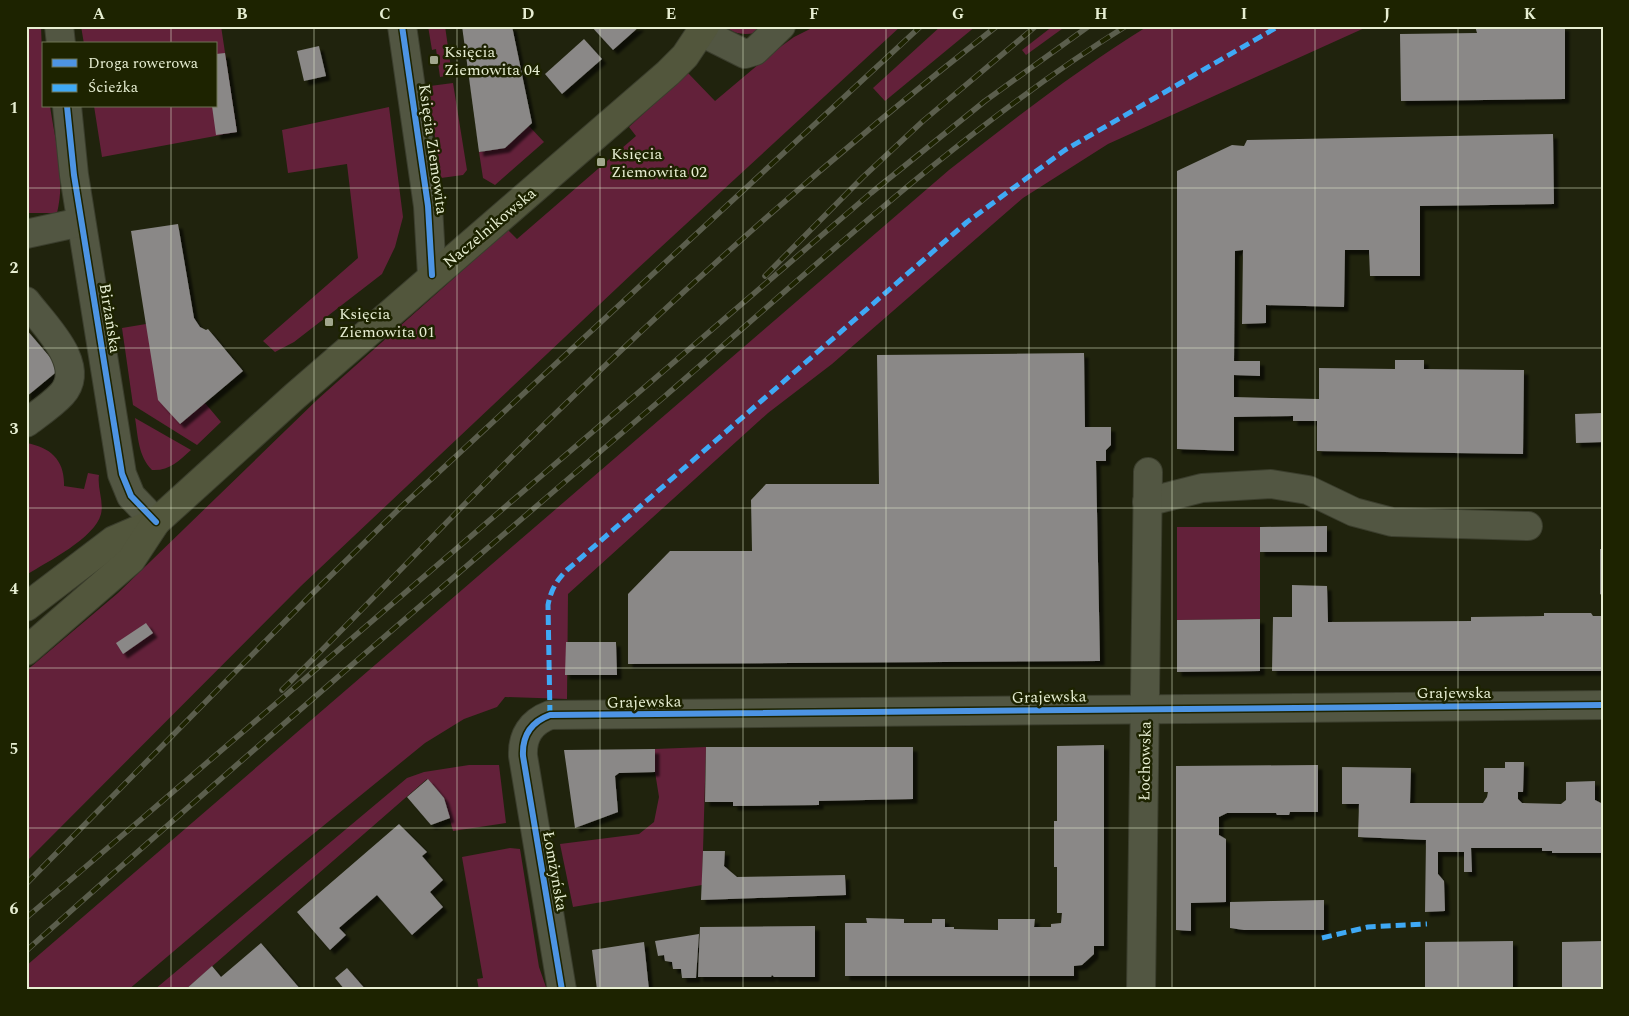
<svg xmlns="http://www.w3.org/2000/svg" width="1629" height="1016" viewBox="0 0 1629 1016" font-family="Spectral,serif">
	<style>
		.green { fill: #63213a }
		.building { fill: #8a8887; filter: url(#shadow) }
		.lines { fill: none; stroke-linecap: round; stroke-linejoin: round }
		.minor-casing { stroke: #3b3e2d; stroke-width: 30 }
		.major-casing { stroke: #3b3e2d; stroke-width: 30 }
		.minor { stroke: #525642; stroke-width: 28 }
		.major { stroke: #52563c; stroke-width: 28 }
		.rail-casing { stroke: #5b5e4d; stroke-width: 5.5 }
		.rail { stroke: #1d2300; stroke-width: 4; stroke-dasharray: 11; stroke-linecap: butt }
		.quiet { stroke: #3fa9f5; stroke-width: 5; stroke-dasharray: 10 5; stroke-linecap: butt }
		.cycleway-casing { stroke: #1d2300; stroke-width: 9 }
		.cycleway { stroke: #4d94e3; stroke-width: 6 }
		.grid { fill: none; stroke: #e7eed2; stroke-width: 1; stroke-opacity: 0.55 }
		.poi-dot { fill: #a1a78d; stroke: #1d2300; stroke-width: 2 }
		.labels { text-anchor: middle; stroke-width: 5; stroke-linejoin: round; paint-order: stroke }
		.poi-label { font-size: 16px; fill: #e7eed2; stroke: #1d2300; text-anchor: start }
		.street-label { font-size: 16px; fill: #e7eed2; stroke: #1d2300 }
		.neatline { fill: none; stroke: #e7eed2; stroke-width: 2 }
		.grid-label { font-size: 16px; text-anchor: middle; font-weight: bold; fill: #e7eed2 }
	</style>
	<defs>
		<filter id="shadow"><feDropShadow dx="4.5" dy="4.5" stdDeviation="1" flood-color="#0009"/></filter>
	</defs>
	<rect width="100%" height="100%" fill="#20230d"/>
	<g class="green">
		<path d="M26 26H41L44 106H50C55 141 66 178 57 213H26Z"/>
		<path d="M81 26H221L237 132 102 157 94 106H216V44H84Z"/>
		<path d="M428 26H445L452 75 440 77 436 49 432 50Z"/>
		<path d="M726 26H773C760 34 737 39 726 26Z"/>
		<path d="M816 26H901L635 271 301 586 26 862V671L118 593 318 399 508 230 517 239 636 136 629 127 688 73 715 101 772 53 794 37Z"/>
		<path d="M941 26H976L885 101 873 88Z"/>
		<path d="M1053 26H1066L1026 55 1022 50Z"/>
		<path d="M1148 26H1369L1108 144 1023 198 832 364 768 413 568 594 567 699 505 697 497 707 464 719 425 743 285 857 128 990H26V966L949 170C1013 120 1078 69 1148 26Z"/>
		<path d="M453 83 467 170 463 175 441 178 429 96 432 95 430 86Z"/>
		<path d="M389 107 403 217 395 247 382 274 294 342 275 352 263 341 358 258 347 164 288 173 282 130Z"/>
		<path d="M529 126 544 142 495 185 483 178 479 152 505 148Z"/>
		<path d="M146 324 181 423 205 403 221 422 197 445 133 405 122 328Z"/>
		<path d="M135 418 191 450C179 461 169 471 152 470 138 456 138 436 135 418Z"/>
		<path d="M26 443C51 447 65 461 64 486L84 489 88 473 99 475C97 488 104 501 101 514 95 538 47 562 26 575Z"/>
		<path d="M1177 527H1260V619L1177 620Z"/>
		<path d="M706 747 702 885 573 907 560 844 639 834 654 822 659 797 655 772V749Z"/>
		<path d="M469 765H499L506 823 453 831 444 798 427 779 185 990H154L407 778 424 772Z"/>
		<path d="M510 848 520 849 539 967 547 990H479L477 979 483 978 462 857Z"/>
	</g>
	<g class="building">
		<path d="M462 26H512L532 123 505 148 479 152Z"/>
		<path d="M591 26H640L613 50Z"/>
		<path d="M1475 26H1565V99L1401 101 1400 34 1477 33Z"/>
		<path d="M584 39 602 59 562 94 545 74Z"/>
		<path d="M319 46 326 76 304 81 297 51Z"/>
		<path d="M225 53 237 132 216 135 212 106H216V54Z"/>
		<path d="M1553 134 1554 204 1420 206V276H1370L1369 250H1345L1344 307 1266 305V323L1242 324 1243 250 1235 251 1234 361H1260V376L1234 375V397L1319 399V368L1395 369V360H1424V369L1524 370 1523 454 1317 451V421H1293V416L1234 417V451L1177 449V171L1232 145 1244 146 1247 140Z"/>
		<path d="M178 224 194 318 200 327 206 330 208 329 243 371 180 424 158 400 131 231Z"/>
		<path d="M26 329 60 369 26 397Z"/>
		<path d="M1084 353 1085 427H1111V445L1106 450V461H1096L1100 661 628 664V594L670 551H752L751 500 766 484H879L877 355Z"/>
		<path d="M1603 413V442L1576 443 1575 414Z"/>
		<path d="M1327 526V552H1260V527Z"/>
		<path d="M1600 549H1603V596L1600 594Z"/>
		<path d="M1292 585 1327 586 1328 622 1471 621V617L1544 616V613H1591L1593 616H1603V671H1272L1273 617H1292Z"/>
		<path d="M1260 619V671L1177 672V620Z"/>
		<path d="M146 623 153 633 123 654 116 643Z"/>
		<path d="M566 642H616L617 675H565Z"/>
		<path d="M1104 745V946H1094V954L1082 965 1074 966V976H845V923H867L866 918 904 919V923H932V919H945V927H954V929L998 930V919H1035L1034 927H1051V924L1061 923 1062 913H1057V867H1054V821H1057V746Z"/>
		<path d="M706 747H913V799L819 801V805L733 806V802H705Z"/>
		<path d="M655 749V772L619 773 615 776 618 812 575 828 564 750Z"/>
		<path d="M1505 762H1524L1523 792H1518V799L1522 803 1561 804 1566 800V782L1595 781V800L1603 804V853H1552V851H1542V848H1471L1472 872H1464V852H1438V874L1444 881 1445 911 1425 912 1426 840 1358 837 1359 804H1342V767L1411 768 1410 803H1483L1487 797 1488 792H1484V768H1505Z"/>
		<path d="M1318 765V812H1290L1289 815H1277L1276 813H1227L1219 817V835L1226 839V902L1191 903V931L1176 930V766Z"/>
		<path d="M428 779 444 798 450 818 431 825 407 797Z"/>
		<path d="M399 824 427 852 422 856 443 880 430 892 443 907 412 935 377 895 339 928 346 935 330 950 297 912Z"/>
		<path d="M703 851H725L724 866 737 877 845 875 846 895 701 900Z"/>
		<path d="M1324 900V930H1244L1230 928V902Z"/>
		<path d="M815 926V977H774L772 975 771 977H698L700 927Z"/>
		<path d="M699 934 696 978H682L681 969H673L672 962 665 961 664 955 658 956 655 941Z"/>
		<path d="M1513 941V990H1425V942Z"/>
		<path d="M1603 941V990H1562V942Z"/>
		<path d="M644 942 649 990H597L592 950Z"/>
		<path d="M261 943 301 990H185L212 966 221 977Z"/>
		<path d="M347 968 366 990H345L335 978Z"/>
	</g>
	<g class="lines">
		<defs>
			<g id="minor">
				<path d="M59 26 61 44"/>
				<path d="M402 26 428 206 432 275"/>
				<path d="M701 32 745 54 755 51 781 26"/>
				<path d="M67 106 74 175 122 474 131 496 156 522"/>
				<path d="M26 234 81 222"/>
				<path d="M26 301C43 324 88 365 62 394 52 405 38 414 26 423"/>
				<path d="M1147 502 1202 488 1271 484 1308 490 1354 512 1392 522 1528 526"/>
				<path d="M562 990 523 756C522 736 531 722 550 715L1603 705"/>
				<path d="M1141 990 1148 472"/>
			</g>
			<g id="major">
				<path d="M26 607 114 540 156 522"/>
				<path d="M26 651 131 560 156 522 295 396 668 73 685 56 705 26"/>
			</g>
		</defs>
		<use href="#minor" class="minor-casing"/>
		<use href="#major" class="major-casing"/>
		<use href="#minor" class="minor"/>
		<use href="#major" class="major"/>
		<defs>
			<g id="rail">
				<path d="M765 276 863 177 923 121 1036 26"/>
				<path d="M282 690C374 599 462 504 555 414 695 277 842 147 997 26"/>
				<path d="M26 884 313 593 401 507 921 26"/>
				<path d="M26 918 871 193 985 101 1089 26"/>
				<path d="M26 951C236 763 450 580 664 397 811 270 961 129 1126 26"/>
			</g>
		</defs>
		<use href="#rail" class="rail-casing"/>
		<use href="#rail" class="rail"/>
		<g class="quiet">
			<path d="M550 715 548 605C551 590 556 581 567 570L967 222 1065 150 1279 26"/>
			<path d="M1322 938 1368 927 1427 924"/>
		</g>
		<defs>
			<g id="cycleway">
				<path d="M402 26 428 206 432 275"/>
				<path d="M67 106 74 175 122 474 131 496 156 522"/>
				<path d="M562 990 523 756C522 736 531 722 550 715L1603 705"/>
			</g>
		</defs>
		<use href="#cycleway" class="cycleway-casing"/>
		<use href="#cycleway" class="cycleway"/>
	</g>
	<path class="grid" d="M171 26V44M314 26V990M457 26V990M600 26V990M743 26V990M886 26V990M1029 26V990M1172 26V990M1315 26V990M1458 26V990M171 106V990M26 188H1603M26 348H1603M26 508H1603M26 668H1603M26 828H1603"/>
	<g class="poi-dot">
		<rect x="429" y="55" width="10" height="10" rx="2.5"/>
		<rect x="596" y="157" width="10" height="10" rx="2.5"/>
		<rect x="324" y="317" width="10" height="10" rx="2.5"/>
	</g>
	<g class="labels">
		<g class="poi-label">
			<text x="444" y="57">Księcia<tspan x="444" dy="18">Ziemowita 04</tspan></text>
			<text x="611" y="159">Księcia<tspan x="611" dy="18">Ziemowita 02</tspan></text>
			<text x="339" y="319">Księcia<tspan x="339" dy="18">Ziemowita 01</tspan></text>
		</g>
		<g class="street-label">
			<text transform="translate(434 149) rotate(82)" y="6">Księcia Ziemowita</text>
			<text transform="translate(489 227) rotate(-40)" y="6">Naczelnikowska</text>
			<text transform="translate(111 318) rotate(81)" y="6">Birżańska</text>
			<text x="1454" y="698">Grajewska</text>
			<text transform="translate(1049 696) rotate(-1)" y="6">Grajewska</text>
			<text transform="translate(644 701) rotate(-1)" y="6">Grajewska</text>
			<text transform="translate(1144 761) rotate(-89)" y="6">Łochowska</text>
			<text transform="translate(556 871) rotate(80)" y="6">Łomżyńska</text>
		</g>
	</g>
	<rect width="1629" height="1016" fill="none" stroke="#1d2300" stroke-width="55"/>
	<rect x="42" y="42" width="175" height="65" fill="#1d2300" stroke="#6e7454"/>
	<rect x="52" y="59" width="25" height="8" fill="#4d94e3" stroke="#6e7454"/>
	<text x="88" y="68" font-size="15" fill="#e7eed2">Droga rowerowa</text>
	<rect x="52" y="84" width="25" height="8" fill="#3fa9f5" stroke="#6e7454"/>
	<text x="88" y="92" font-size="15" fill="#e7eed2">Ścieżka</text>
	<rect x="28" y="28" width="1574" height="960" class="neatline"/>
	<g class="grid-label">
		<text x="99" y="19">A</text>
		<text x="242" y="19">B</text>
		<text x="385" y="19">C</text>
		<text x="528" y="19">D</text>
		<text x="671" y="19">E</text>
		<text x="814" y="19">F</text>
		<text x="958" y="19">G</text>
		<text x="1101" y="19">H</text>
		<text x="1244" y="19">I</text>
		<text x="1387" y="19">J</text>
		<text x="1530" y="19">K</text>
		<text x="14" y="113">1</text>
		<text x="14" y="273">2</text>
		<text x="14" y="434">3</text>
		<text x="14" y="594">4</text>
		<text x="14" y="754">5</text>
		<text x="14" y="914">6</text>
	</g>
</svg>
